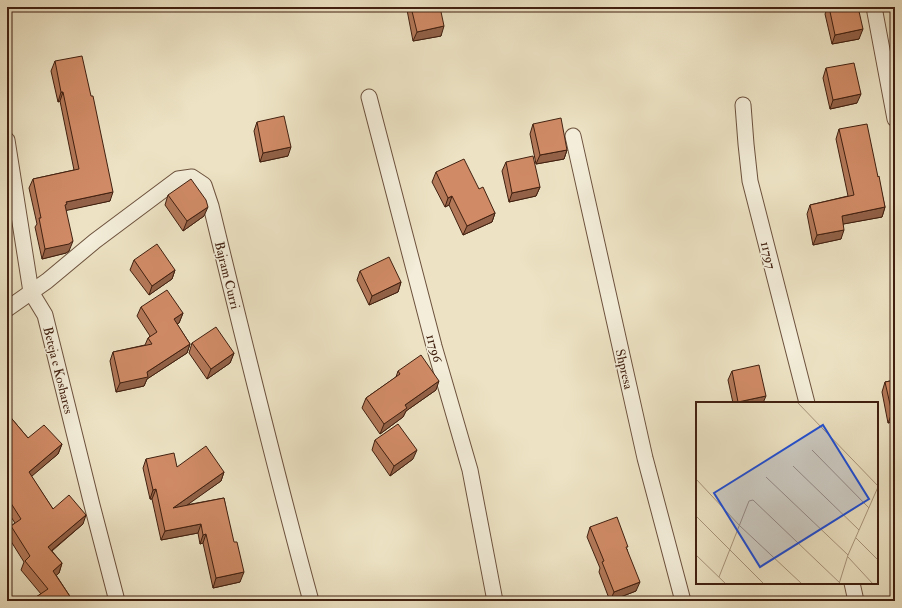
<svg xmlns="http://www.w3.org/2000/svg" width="902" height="608" viewBox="0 0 902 608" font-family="'IM FELL Double Pica',serif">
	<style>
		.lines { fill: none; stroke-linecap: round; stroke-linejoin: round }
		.street-casing { stroke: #6c513d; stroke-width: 17 }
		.street { stroke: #f3edd9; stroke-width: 15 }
		.wall { fill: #b37858; stroke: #412010 }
		.shaded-wall { fill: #926147; stroke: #412010 }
		.building { fill: #d08b66; stroke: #412010 }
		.labels { text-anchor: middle; stroke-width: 3; stroke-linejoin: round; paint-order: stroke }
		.street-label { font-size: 13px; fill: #412010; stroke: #f3edd9 }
		.inset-road { fill: none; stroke: #a8957c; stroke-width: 1 }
		.view { fill: #1d4ed8; fill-opacity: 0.15; stroke: #1d4ed8; stroke-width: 2 }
		.inset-edge { fill: none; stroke: #412010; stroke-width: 2 }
	</style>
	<rect width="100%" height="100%" fill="#ede3c4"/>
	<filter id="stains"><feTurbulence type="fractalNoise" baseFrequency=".005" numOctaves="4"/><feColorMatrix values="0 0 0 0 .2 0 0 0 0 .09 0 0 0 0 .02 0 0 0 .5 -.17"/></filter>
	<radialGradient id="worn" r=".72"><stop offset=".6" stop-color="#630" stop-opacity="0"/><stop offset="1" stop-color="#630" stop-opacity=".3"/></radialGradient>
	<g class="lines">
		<defs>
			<g id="street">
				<path d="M874 7 895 119"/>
				<path d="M369 97 434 346 470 470 495 601"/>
				<path d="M743 105 746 144 750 181 807 403"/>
				<path d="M573 136 645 458 683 601"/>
				<path d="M7 140 31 292 45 315 92 505 117 601"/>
				<path d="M7 309 47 281 95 241 178 179 192 177 204 185 211 206C243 338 275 470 311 601"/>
				<path d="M852 583 856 601"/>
			</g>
		</defs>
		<use href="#street" class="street-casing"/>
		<use href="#street" class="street"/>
	</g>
	<g class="wall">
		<path d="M408 7H440L441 36 413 41 407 10Z"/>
		<path d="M828 7H858L859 39 832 44 825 14Z"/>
		<path d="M55 61 110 201 66 210 69 251 66 253 42 259 35 227 37 224 29 188 33 179 74 170 60 101 58 102 51 71Z"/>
		<path d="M826 68 857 103 830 109 823 78Z"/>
		<path d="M257 122 288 156 260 162 254 131Z"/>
		<path d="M533 124 567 150 564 159 536 164 530 134Z"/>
		<path d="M839 129 878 177 885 207 882 217 843 224 841 239 813 245 807 214 810 205 848 196 836 139Z"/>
		<path d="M506 162 540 187 536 196 509 202 502 171Z"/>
		<path d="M436 172 479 189 495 213 492 222 463 235 449 205 445 207 432 182Z"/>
		<path d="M168 195 204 216 183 231 165 205Z"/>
		<path d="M134 260 175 270 172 279 149 295 130 270Z"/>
		<path d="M360 271 401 282 398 292 369 305 357 280Z"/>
		<path d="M141 307 183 313 179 323 177 324 190 344 187 353 147 379 144 386 116 392 110 361 113 352 145 345 148 338 150 336 137 316Z"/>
		<path d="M192 343 234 353 230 363 207 379 189 353Z"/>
		<path d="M398 371 436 390 406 411 403 417 380 434 362 408 366 398 396 377Z"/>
		<path d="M732 371 763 403H733L728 380Z"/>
		<path d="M895 380V421L888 423 882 392 885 382Z"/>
		<path d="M7 413 28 438 62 444 58 454 31 476 53 509 83 524 52 551 62 563 59 573 56 575 73 601H32L33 599 41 594 21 570 24 562 7 535 11 526 15 523 7 511Z"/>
		<path d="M375 440 413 459 390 476 372 450Z"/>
		<path d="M146 459 177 467 224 472 221 481 186 505 224 498 240 582 213 588 203 543 200 544 198 533 161 540 152 499H150L143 468Z"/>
		<path d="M590 527 627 549 636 591 610 601 599 572 600 568 587 537Z"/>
	</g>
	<g class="shaded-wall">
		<path d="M444 26 441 36 413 41 417 32Z"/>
		<path d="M863 29 859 39 832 44 835 35Z"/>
		<path d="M61 92H63L60 101 58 102Z"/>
		<path d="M861 94 857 103 830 109 833 100Z"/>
		<path d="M291 147 288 156 260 162 263 153Z"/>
		<path d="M567 150 564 159 536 164 540 155Z"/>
		<path d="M540 187 536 196 509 202 512 193Z"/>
		<path d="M113 192 110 201 64 211 61 214 66 202Z"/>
		<path d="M452 196 449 205 445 207 448 198Z"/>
		<path d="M208 207 204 216 183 231 187 221Z"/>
		<path d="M885 207 882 217 838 225 842 216Z"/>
		<path d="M495 213 492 222 463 235 467 226Z"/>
		<path d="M844 230 841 239 813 245 817 235Z"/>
		<path d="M73 241 69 251 66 253 42 259 45 249Z"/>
		<path d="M175 270 172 279 149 295 152 286Z"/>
		<path d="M401 282 398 292 369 305 372 296Z"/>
		<path d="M183 313 179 323 170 328 174 319Z"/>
		<path d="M190 344 187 353 147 379 144 386 116 392 120 383 147 372Z"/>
		<path d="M234 353 230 363 207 379 211 369Z"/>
		<path d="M439 381 436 390 406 411 403 417 380 434 384 424 405 405Z"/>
		<path d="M766 396 763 403H738V402Z"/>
		<path d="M11 404 8 413H7V405Z"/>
		<path d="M892 413H895V421L888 423Z"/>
		<path d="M62 444 58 454 25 482 29 472Z"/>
		<path d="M417 450 413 459 390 476 394 466Z"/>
		<path d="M224 472 221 481 169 518 173 508Z"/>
		<path d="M156 489 152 499H150L153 490Z"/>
		<path d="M86 515 83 524 45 556 48 547Z"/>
		<path d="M201 524 198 533 161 540 165 531Z"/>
		<path d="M206 534 203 543 200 544 203 535Z"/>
		<path d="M62 563 59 573 50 581 53 571Z"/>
		<path d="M244 572 240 582 213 588 216 578Z"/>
		<path d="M640 582 636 591 610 601 614 592Z"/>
	</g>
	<g class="building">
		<path d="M411 7H440L444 26 417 32Z"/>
		<path d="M829 7H858L863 29 835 35Z"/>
		<path d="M82 56 91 96H93L113 192 66 202 67 204 65 205 73 241 69 244 45 249 39 218H41L33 179 79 169 63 92H61L55 61Z"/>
		<path d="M854 63 861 94 833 100 826 68Z"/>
		<path d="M284 116 291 147 263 153 257 122Z"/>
		<path d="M561 118 567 150 540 155 533 124Z"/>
		<path d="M867 124 878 177 879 176 885 207 842 216 844 230 817 235 810 205 854 195 839 129Z"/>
		<path d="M533 156 540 187 512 193 506 162Z"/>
		<path d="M464 159 479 189 483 187 495 213 467 226 452 196 448 198 436 172Z"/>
		<path d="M191 179 206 200 208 207 187 221 168 195Z"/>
		<path d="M157 244 175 270 152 286 134 260Z"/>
		<path d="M389 257 401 282 372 296 360 271Z"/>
		<path d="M167 290 183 313 174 319 190 344 147 372 148 377 120 383 113 352 152 344 148 338 157 332 141 307Z"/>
		<path d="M216 327 234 353 211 369 192 343Z"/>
		<path d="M421 355 439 381 405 405 407 408 384 424 366 398 400 374 398 371Z"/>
		<path d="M759 365 766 396 738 402 732 371Z"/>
		<path d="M895 380V413H892L885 382Z"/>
		<path d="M7 391 11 404 7 405Z"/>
		<path d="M7 413 28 438 44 425 62 444 29 472 53 509 69 495 86 515 48 547 62 563 53 571 73 601H35L33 599 48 589 25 561 30 556 11 526 21 519 7 497Z"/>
		<path d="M398 424 417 450 394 466 375 440Z"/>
		<path d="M206 446 224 472 173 508 224 498 234 542H237L244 572 216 578 206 534 203 535 201 524 165 531 156 489 153 490 146 459 174 453 177 467Z"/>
		<path d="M617 517 628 547H626L640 582 614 592 602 562 604 561 590 527Z"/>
	</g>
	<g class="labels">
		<g class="street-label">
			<text transform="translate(769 255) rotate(76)" y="5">11797</text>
			<text transform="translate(228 275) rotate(76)" y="5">Bajram Curri</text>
			<text transform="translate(435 348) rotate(74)" y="5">11796</text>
			<text transform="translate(625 369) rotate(77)" y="5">Shpresa</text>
			<text transform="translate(59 370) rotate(76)" y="5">Beteja e Koshares</text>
		</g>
	</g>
	<g transform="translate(696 402)">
		<rect width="182" height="182" fill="#ede3c4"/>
		<path class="inset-road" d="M101 0 182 84M116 48 173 106M97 64 163 128M70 75 152 153M0 77 44 124 106 182M0 114 68 182M160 136 182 158M0 153 30 182M152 155 177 182M23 175 53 99 57 98 145 182M143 182 152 153 182 85"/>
		<path class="view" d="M127 23 173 97 64 165 18 91Z"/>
		<rect width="182" height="182" class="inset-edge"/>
	</g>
	<rect width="902" height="608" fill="none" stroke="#ede3c4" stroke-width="24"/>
	<rect x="8" y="8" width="886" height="592" fill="none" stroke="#412010" stroke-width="2"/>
	<rect x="12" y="12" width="878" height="584" fill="none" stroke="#412010"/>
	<rect width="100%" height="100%" filter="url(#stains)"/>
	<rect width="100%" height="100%" fill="url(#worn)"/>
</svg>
